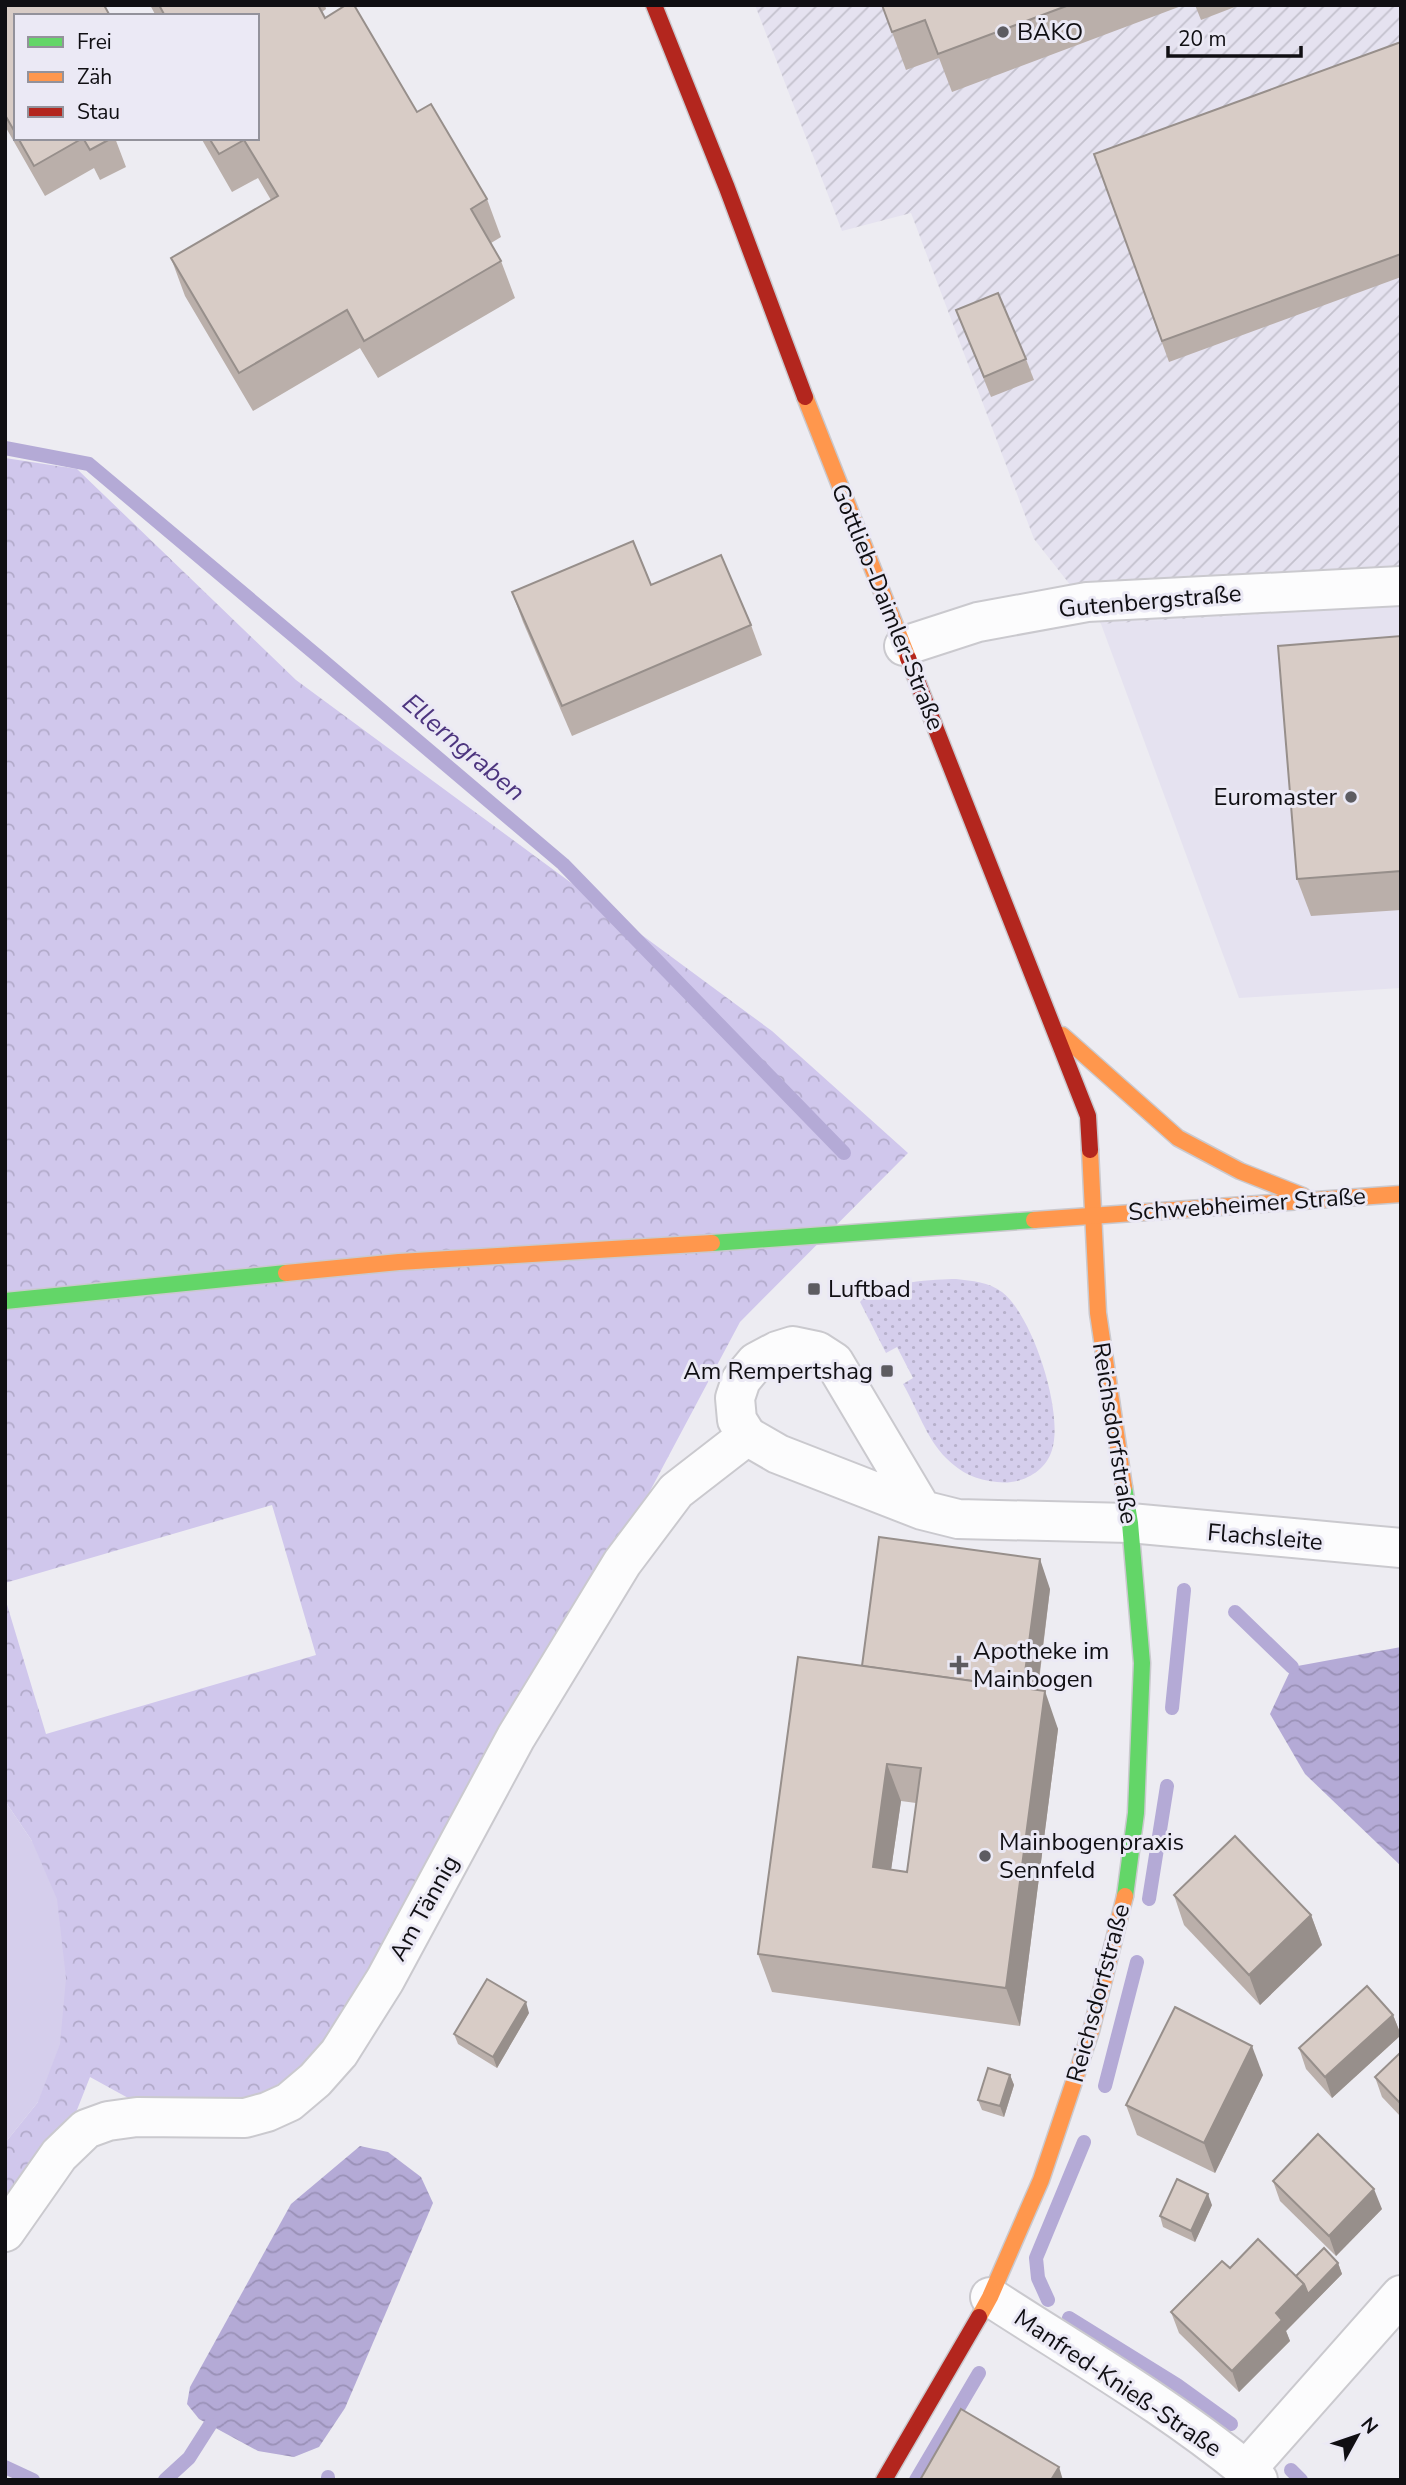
<svg xmlns="http://www.w3.org/2000/svg" width="1406" height="2485" viewBox="0 0 1406 2485" font-family="'Nunito Sans',sans-serif">
	<style>
		.built { fill: #e5e2f0 }
		.industrial { fill: url(#industrial-furrows) }
		.grass { fill: url(#grass-dots) }
		.forest { fill: url(#forest-crowns) }
		.garden { fill: #d5ceec }
		.water { fill: url(#water-waves) }
		.lines { fill: none; stroke-linecap: round; stroke-linejoin: round }
		.stream { stroke: #b4aad6; stroke-width: 14 }
		.street-casing { stroke: #cac9ce; stroke-width: 42 }
		.fast-casing { stroke: #cac9ce; stroke-width: 19 }
		.slow-casing { stroke: #cac9ce; stroke-width: 19 }
		.jam-casing { stroke: #cac9ce; stroke-width: 19 }
		.street { stroke: #fcfcfd; stroke-width: 38 }
		.fast { stroke: #63d668; stroke-width: 16 }
		.slow { stroke: #ff974d; stroke-width: 16 }
		.jam { stroke: #b3261e; stroke-width: 16 }
		.wall { fill: #baafaa; fill-rule: evenodd }
		.shaded-wall { fill: #978f8b }
		.building { fill: #d8ccc6; stroke: #978f8b; stroke-width: 2; fill-rule: evenodd }
		.poi-dot { fill: #5d5c61; stroke: #ebe9f5; stroke-width: 2.5 }
		.labels { text-anchor: middle; stroke-width: 6; stroke-linejoin: round; paint-order: stroke }
		.poi-label { font-size: 24px; fill: #100f13; stroke: #ebe9f5; text-anchor: start }
		.street-label { font-size: 24px; fill: #100f13; stroke: #ebe9f5 }
		.water-label { font-size: 26px; font-style: italic; fill: #4d357f; stroke: #ebe9f5 }
	</style>
	<defs>
		<pattern id="industrial-furrows" width="10" height="10" patternUnits="userSpaceOnUse" patternTransform="scale(1.75)"><rect width="10" height="10" fill="#e5e2f0"/><path d="M-1 1l2-2M0 10L10 0M9 11l2-2" fill="none" stroke="#c3c1cd"/></pattern>
		<pattern id="grass-dots" width="8" height="8" patternUnits="userSpaceOnUse" patternTransform="scale(1.75)"><rect width="8" height="8" fill="#d5ceec"/><path d="M2 2h.1M6 6h.1" fill="none" stroke="#b6b0ca" stroke-width="1.8" stroke-linecap="round"/></pattern>
		<pattern id="forest-crowns" width="20" height="18" patternUnits="userSpaceOnUse" patternTransform="scale(1.75)"><rect width="20" height="18" fill="#d0c7ec"/><path d="M2 6a3 3 0 1 1 6 0M12 15a3 3 0 1 1 6 0" fill="none" stroke="#b2aaca"/></pattern>
		<pattern id="water-waves" width="16" height="10" patternUnits="userSpaceOnUse" patternTransform="scale(1.75)"><rect width="16" height="10" fill="#b4aad6"/><path d="M0 5q4-4 8 0t8 0" fill="none" stroke="#9a91b7"/></pattern>
	</defs>
	<rect width="100%" height="100%" fill="#edecf2"/>
	<path class="built" d="M1401 605V988L1239 998 1101 624Z"/>
	<path class="industrial" d="M755 5H1401V605L1101 624 1034 539 911 213 842 231Z"/>
	<path class="grass" d="M956 1279C972 1281 989 1282 1002 1292 1033 1316 1064 1413 1052 1450 1045 1473 1020 1485 997 1482 976 1480 961 1473 946 1458 926 1438 917 1408 903 1384L913 1378 897 1347 886 1353 860 1302C863 1299 864 1296 867 1294 882 1283 937 1279 956 1279Z"/>
	<path class="forest" d="M5 458 77 469 296 680 772 1031 908 1153 740 1322 601 1583 397 1937 320 2052 269 2091 236 2101 130 2099 90 2077 71 2125 5 2213V2143L38 2102 32 1841 5 1801V1598L46 1734 316 1655 272 1505 5 1583Z"/>
	<path class="garden" d="M5 1801 32 1841 57 1899 66 1978 60 2044 38 2102 5 2143Z"/>
	<g class="water">
		<path d="M1401 1647V1866L1305 1774 1270 1714 1292 1667Z"/>
		<path d="M360 2146 388 2152 421 2177 433 2203 345 2408 319 2447 294 2457 258 2451 199 2419 187 2404 190 2387 291 2204Z"/>
	</g>
	<g class="lines">
		<g class="stream">
			<path d="M5 448 89 464 320 658 563 864 844 1153"/>
			<path d="M1235 1612 1292 1667"/>
			<path d="M1172 1708 1184 1590"/>
			<path d="M1149 1899 1167 1786"/>
			<path d="M1105 2086 1137 1962"/>
			<path d="M1048 2300 1038 2278 1036 2258 1084 2142"/>
			<path d="M1069 2318 1177 2385 1231 2424"/>
			<path d="M5 2467 33 2480"/>
			<path d="M1291 2470 1301 2480"/>
			<path d="M328 2477V2480"/>
			<path d="M165 2480 189 2458 210 2425"/>
			<path d="M916 2480 979 2373"/>
		</g>
		<defs>
			<g id="street">
				<path d="M904 646 978 622 1087 602 1401 586"/>
				<path d="M922 1510 834 1362 817 1351 793 1346 777 1351 756 1362 741 1380 735 1398 737 1420 747 1436 778 1454 922 1510 958 1519 1130 1523 1401 1548"/>
				<path d="M5 2232 59 2155 86 2129 108 2121 137 2117 245 2118 267 2112 289 2102 315 2080 339 2053 385 1980 516 1737 622 1563 676 1491 747 1436"/>
				<path d="M990 2297C1081 2356 1175 2410 1258 2480"/>
				<path d="M1246 2470 1401 2295"/>
			</g>
			<g id="fast">
				<path d="M712 1243 1034 1220"/>
				<path d="M5 1301 286 1273"/>
				<path d="M1124 1487 1130 1523 1142 1663 1136 1813 1125 1896"/>
			</g>
			<g id="slow">
				<path d="M805 397 908 658"/>
				<path d="M1062 1035 1178 1138 1240 1171 1303 1196"/>
				<path d="M1090 1150 1098 1313 1124 1487"/>
				<path d="M1034 1220 1401 1194"/>
				<path d="M286 1273 399 1262 712 1243"/>
				<path d="M979 2317 990 2297 1041 2180 1091 2031 1125 1896"/>
			</g>
			<g id="jam">
				<path d="M654 5 727 188 805 397"/>
				<path d="M908 658 1088 1116 1090 1150"/>
				<path d="M884 2480 979 2317"/>
			</g>
		</defs>
		<use href="#street" class="street-casing"/>
		<use href="#fast" class="fast-casing"/>
		<use href="#slow" class="slow-casing"/>
		<use href="#jam" class="jam-casing"/>
		<use href="#street" class="street"/>
		<use href="#fast" class="fast"/>
		<use href="#slow" class="slow"/>
		<use href="#jam" class="jam"/>
	</g>
	<g class="wall">
		<path d="M5 5 16 16V138H115L126 167 100 180 94 168 45 196 5 126Z"/>
		<path d="M150 5H325L326 9 322 12 325 18 417 112 487 199 501 237 491 243 501 261 515 298 378 378 360 348 253 411 185 296 171 258 271 200 258 178 232 192 201 138H257V16H156Z"/>
		<path d="M882 5H1184L952 92 939 58 906 70Z"/>
		<path d="M1195 5H1240L1201 20Z"/>
		<path d="M1401 42V277L1169 362 1094 154Z"/>
		<path d="M956 310 1026 359 1034 380 991 397Z"/>
		<path d="M651 585 751 625 762 655 572 736 523 622 512 592Z"/>
		<path d="M1401 636V910L1311 916 1297 879Z"/>
		<path d="M1050 1589 1038 1690 1058 1729 1020 2026 772 1992 758 1954 862 1666ZM901 1801 916 1803 907 1872 891 1870Z"/>
		<path d="M1174 1895 1311 1915 1322 1945 1260 2005 1184 1925Z"/>
		<path d="M529 2013 497 2068 458 2044 454 2034Z"/>
		<path d="M1393 2015 1401 2035 1332 2098 1306 2069 1299 2048Z"/>
		<path d="M1401 2052V2117L1382 2097 1375 2077Z"/>
		<path d="M1010 2075 1014 2085 1004 2117 982 2110 978 2100Z"/>
		<path d="M1263 2075 1215 2173 1137 2135 1126 2105Z"/>
		<path d="M1273 2181 1382 2209 1336 2256 1280 2201Z"/>
		<path d="M1212 2205 1195 2242 1163 2227 1160 2216Z"/>
		<path d="M1338 2263 1342 2274 1286 2331 1290 2341 1239 2392 1179 2333 1171 2312 1230 2268 1296 2276Z"/>
	</g>
	<g class="shaded-wall">
		<path d="M1040 1559 1050 1589 1033 1725 1022 1695Z"/>
		<path d="M1045 1691 1058 1729 1020 2026 1006 1988Z"/>
		<path d="M887 1764 901 1801 886 1905 873 1867Z"/>
		<path d="M1311 1915 1322 1945 1260 2005 1249 1975Z"/>
		<path d="M526 2002 529 2013 497 2068 493 2057Z"/>
		<path d="M1393 2015 1401 2035 1332 2098 1325 2077Z"/>
		<path d="M1252 2046 1263 2075 1215 2173 1204 2143Z"/>
		<path d="M1010 2075 1014 2085 1004 2117 1000 2106Z"/>
		<path d="M1374 2189 1382 2209 1336 2256 1329 2236Z"/>
		<path d="M1208 2194 1212 2205 1195 2242 1191 2231Z"/>
		<path d="M1338 2263 1342 2274 1286 2331 1290 2341 1239 2392 1232 2371 1276 2313 1304 2284Z"/>
		<path d="M1059 2467 1063 2480H1051Z"/>
	</g>
	<g class="building">
		<path d="M5 5H104L110 16H16V134L5 115Z"/>
		<path d="M159 5H318L325 18 346 5H354L417 112 431 104 487 199 471 209 501 261 364 341 347 310 239 373 171 258 278 196 244 140 219 154 209 138H257V16H165Z"/>
		<path d="M882 5H1069L938 54 925 20 892 32Z"/>
		<path d="M1401 42V254L1162 341 1094 154Z"/>
		<path d="M18 138H112L90 150 83 138 34 166Z"/>
		<path d="M998 293 1026 359 984 377 956 310Z"/>
		<path d="M633 541 651 585 721 555 751 625 562 706 512 592Z"/>
		<path d="M1401 636V871L1297 879 1278 646Z"/>
		<path d="M879 1537 1040 1559 1023 1688 862 1666Z"/>
		<path d="M798 1657 1045 1691 1006 1988 758 1954ZM887 1764 921 1768 907 1872 873 1867Z"/>
		<path d="M1235 1836 1311 1915 1249 1975 1174 1895Z"/>
		<path d="M487 1979 526 2002 493 2057 454 2034Z"/>
		<path d="M1367 1986 1393 2015 1325 2077 1299 2048Z"/>
		<path d="M1175 2007 1252 2046 1204 2143 1126 2105Z"/>
		<path d="M1401 2052V2104L1375 2077Z"/>
		<path d="M988 2068 1010 2075 1000 2106 978 2100Z"/>
		<path d="M1318 2134 1374 2189 1329 2236 1273 2181Z"/>
		<path d="M1177 2179 1208 2194 1191 2231 1160 2216Z"/>
		<path d="M1258 2239 1304 2284 1276 2313 1282 2320 1232 2371 1171 2312 1222 2261 1230 2268Z"/>
		<path d="M1324 2248 1338 2263 1308 2294 1304 2284 1296 2276Z"/>
		<path d="M961 2409 1059 2467 1051 2480H920Z"/>
	</g>
	<g class="poi-dot">
		<circle cx="1003" cy="32" r="7"/>
		<circle cx="1351" cy="797" r="7"/>
		<rect x="807" y="1282" width="14" height="14" rx="3.5"/>
		<rect x="880" y="1364" width="14" height="14" rx="3.5"/>
		<path d="M955.5 1654.5h7v7h7v7h-7v7h-7v-7h-7v-7h7z"/>
		<circle cx="985" cy="1856" r="7"/>
	</g>
	<g class="labels">
		<g class="poi-label">
			<text x="1017" y="40">BÄKO</text>
			<text x="1337" y="805" text-anchor="end">Euromaster</text>
			<text x="828" y="1297">Luftbad</text>
			<text x="873" y="1379" text-anchor="end">Am Rempertshag</text>
			<text x="973" y="1659">Apotheke im<tspan x="973" dy="28">Mainbogen</tspan></text>
			<text x="999" y="1850">Mainbogenpraxis<tspan x="999" dy="28">Sennfeld</tspan></text>
		</g>
		<g class="street-label">
			<text transform="translate(1150 601) rotate(-5)" y="8">Gutenbergstraße</text>
			<text transform="translate(888 607) rotate(68)" y="8">Gottlieb-Daimler-Straße</text>
			<text transform="translate(1247 1204) rotate(-4)" y="8">Schwebheimer Straße</text>
			<text transform="translate(1115 1433) rotate(81)" y="8">Reichsdorfstraße</text>
			<text transform="translate(1265 1537) rotate(5)" y="8">Flachsleite</text>
			<text transform="translate(424 1908) rotate(-61)" y="8">Am Tännig</text>
			<text transform="translate(1098 1993) rotate(-75)" y="8">Reichsdorfstraße</text>
			<text transform="translate(1118 2383) rotate(34)" y="8">Manfred-Knieß-Straße</text>
		</g>
		<g class="water-label">
			<text transform="translate(464 747) rotate(40)" y="9">Ellerngraben</text>
		</g>
	</g>
	<rect width="1406" height="2485" fill="none" stroke="#100f13" stroke-width="14"/>
	<rect x="14" y="14" width="245" height="126" fill="#ebe9f5" stroke="#93929b" stroke-width="2"/>
	<rect x="28" y="37" width="35" height="10" fill="#63d668" stroke="#93929b" stroke-width="2"/>
	<text x="77" y="49" font-size="21" fill="#100f13">Frei</text>
	<rect x="28" y="72" width="35" height="10" fill="#ff974d" stroke="#93929b" stroke-width="2"/>
	<text x="77" y="84" font-size="21" fill="#100f13">Zäh</text>
	<rect x="28" y="107" width="35" height="10" fill="#b3261e" stroke="#93929b" stroke-width="2"/>
	<text x="77" y="119" font-size="21" fill="#100f13">Stau</text>
	<g transform="translate(1357 2436) rotate(50)" stroke="#ebe9f5" stroke-width="5" paint-order="stroke">
	<path d="M0-5L12 26L0 18L-12 26Z" fill="#100f13"/>
	<text y="-10" font-size="19" font-weight="bold" text-anchor="middle" fill="#100f13">N</text>
	</g>
	<path d="M1168 46v10h133v-10" fill="none" stroke="#100f13" stroke-width="3.5"/>
	<text x="1178" y="46" font-size="21" fill="#100f13" stroke="#ebe9f5" stroke-width="5" paint-order="stroke">20 m</text>
</svg>
